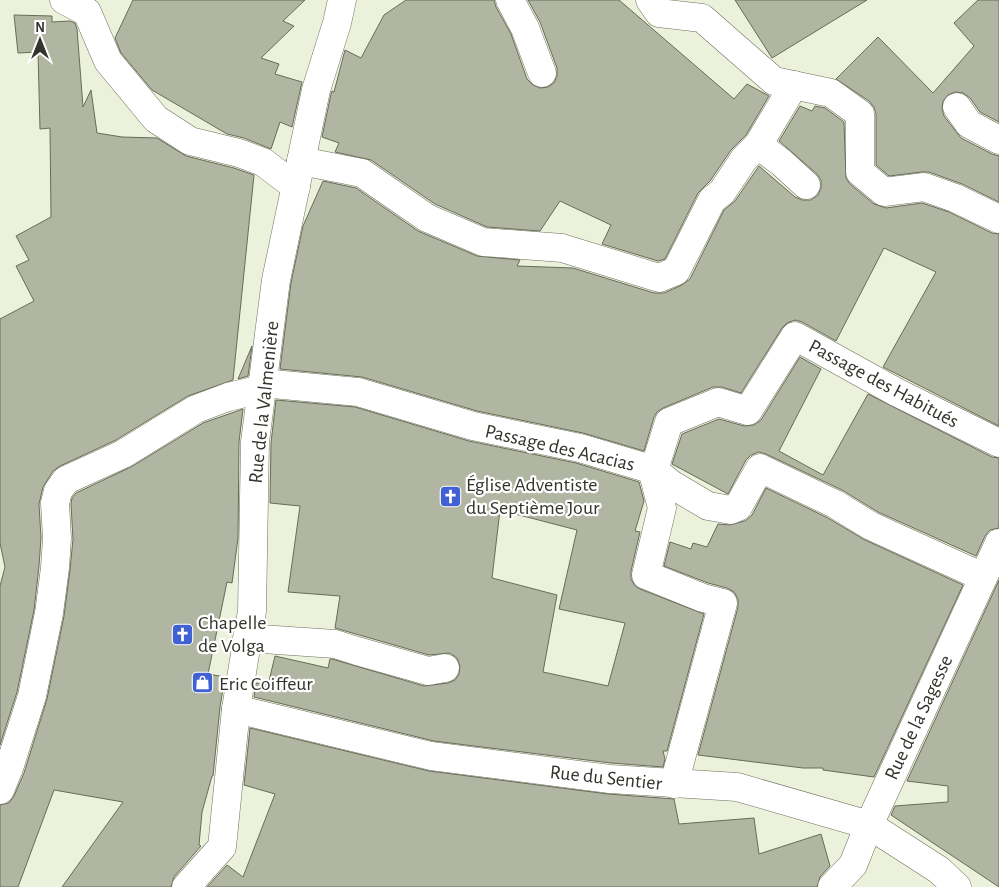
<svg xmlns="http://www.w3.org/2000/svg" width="999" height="887" viewBox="0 0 999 887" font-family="'Alegreya Sans',sans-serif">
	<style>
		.building { fill: #b1b6a2; stroke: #676c59; fill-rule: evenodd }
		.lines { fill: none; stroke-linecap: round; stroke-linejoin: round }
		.street-casing { stroke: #6c705d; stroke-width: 29 }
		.street { stroke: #fff; stroke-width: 28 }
		.labels { text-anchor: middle; stroke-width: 4.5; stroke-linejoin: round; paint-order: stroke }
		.street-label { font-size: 20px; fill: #33352d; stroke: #fff }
		.poi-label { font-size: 20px; fill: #33352d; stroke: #fff; text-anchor: start }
	</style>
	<rect width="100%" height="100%" fill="#ecf1db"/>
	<g class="building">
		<path d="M133 0H305L283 21 294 26 261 58 279 64 275 74 302 82 292 127 280 122 271 149 244 138 227 134 152 90 121 53 115 38Z"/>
		<path d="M406 0H494L496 7 511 34 527 79 533 85 540 88 548 87 554 83 557 76V68L540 22 528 0H619L734 99 747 84 769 96 746 135 731 150 710 181 698 193 665 259 658 261 602 244 611 225 560 201 540 231 487 227 435 204 371 160 335 152 339 143 322 137 331 94 332 91 334 92 345 50 361 58 384 15Z"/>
		<path d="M735 0H867L772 58Z"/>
		<path d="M978 0H999V122L980 112 970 98 963 93 955 92 948 95 943 101 942 109 944 116 961 138 992 154 999 156V202L962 184 929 172H922L889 176 876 165V114L874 107 869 101 836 79 878 37 933 93 974 46 954 23Z"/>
		<path d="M14 15 52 16V22L70 21 75 23 77 29 83 107 91 90 97 133 122 137 157 138 186 156 234 168 254 175 233 380 188 396 116 440 60 466 53 471 43 487 39 504 41 538 39 566 34 610 17 692 0 745V586L5 567 0 543V319L34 301 16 266 29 260 16 236 51 217 50 128 40 129 38 52 18 53Z"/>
		<path d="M800 106 812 111 815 106 825 108 844 122 846 178 850 184 874 204 886 208 922 203 949 212 992 233 999 234V426L883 367 936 272 884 248 836 341 802 322 795 320 787 323 782 328 741 393 722 387H713L663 408 657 412 654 417 644 451 583 433 477 411 362 377 280 369 291 283 303 226 323 181 356 188 418 231 477 256 520 260 517 266 573 268 654 293H664L682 285 690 279 724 210 735 201 759 166 795 197 802 200H811L818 195 821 188V180L817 174 779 141Z"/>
		<path d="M252 346 248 376 238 379Z"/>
		<path d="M800 357 821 369 779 451 823 475 868 394 992 457 999 458V528L990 530 985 536 976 556 878 512 842 490 766 454 759 452 751 455 746 460 728 494 672 464 682 434 719 419 744 426 754 425 761 420Z"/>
		<path d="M276 400 355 407 469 441 576 463 639 482 644 501 635 531 640 532 631 571V579L635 586 640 589 704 614 667 751H663L665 759 663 767 611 763 434 741 254 697 256 683 268 685 275 656 328 668 330 659H332L424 686 448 683 455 680 459 674 460 666 457 658 450 653 429 655 335 628 340 596 288 592 300 506 270 503 271 443ZM500 510 577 530 559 609 625 623 608 686 543 672 557 595 492 578Z"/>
		<path d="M243 409 239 442 238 538 232 583 227 582 208 674 225 677 220 707 213 776H212L202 812 199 845 201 846 174 877 171 887H62L123 802 54 790 18 887H0V805L9 803 14 796 24 773 47 699 64 616 70 570 73 539 71 504 72 498 76 493 131 467 203 423Z"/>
		<path d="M766 488 828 518 865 540 963 585 874 777 823 770V768H803L698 755 738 607V599L734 592 727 588 708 583 664 566 670 542 691 549 693 543 707 547 718 524 729 525 745 521 752 515Z"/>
		<path d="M999 580V887L891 815 895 806 948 802V786L907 781Z"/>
		<path d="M250 728 429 771 608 794 674 799 679 824 754 818 759 854 821 834 830 866 820 877 817 887H207L227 865 243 877 275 794 244 785Z"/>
	</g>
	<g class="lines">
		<defs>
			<g id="street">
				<path d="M64 0 87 12 108 61 156 119 190 141 239 153 263 162 296 187"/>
				<path d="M510 0 525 28 542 73"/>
				<path d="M650 0 659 13 702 18 774 81 831 93 860 114V172L884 192 924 187 955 198 999 219"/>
				<path d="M957 107 969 124 999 140"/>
				<path d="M758 145 782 163 806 185"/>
				<path d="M301 161 362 173 427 218 483 242 562 248 659 278 676 271 712 200 722 192 744 159 758 145 794 85"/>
				<path d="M262 383 358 392 473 426 580 448 654 470 671 484 708 506 731 510 738 507 760 468 835 504 871 526 983 577"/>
				<path d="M247 638 335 644 357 651 428 671 445 668"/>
				<path d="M236 709 431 756 610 779 737 787 869 825 939 870 957 887"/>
				<path d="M674 784 723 603 703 598 646 575 662 508 653 473 669 422 718 402 748 411 795 336 896 392 999 443"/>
				<path d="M0 790 9 768 32 696 49 613 55 568 57 538 55 503 58 491 66 480 123 454 196 409 228 397 262 389"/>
				<path d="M186 887 222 847 236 709 252 611 255 442 276 280 316 90 337 23 342 0"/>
				<path d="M832 887 853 865 869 825 999 543"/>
			</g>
		</defs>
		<use href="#street" class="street-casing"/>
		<use href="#street" class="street"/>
	</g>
	<defs>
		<symbol id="church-square" viewBox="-11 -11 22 22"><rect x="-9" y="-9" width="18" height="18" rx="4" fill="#4060d3" stroke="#fff"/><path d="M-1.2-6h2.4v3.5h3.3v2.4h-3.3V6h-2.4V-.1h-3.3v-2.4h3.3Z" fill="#fff"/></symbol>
		<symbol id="shop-square" viewBox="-11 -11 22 22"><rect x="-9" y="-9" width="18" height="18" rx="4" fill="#4060d3" stroke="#fff"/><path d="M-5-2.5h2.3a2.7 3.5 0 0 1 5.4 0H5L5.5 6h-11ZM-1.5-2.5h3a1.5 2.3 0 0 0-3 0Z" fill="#fff"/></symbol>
	</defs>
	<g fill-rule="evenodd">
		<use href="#church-square" x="438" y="484" width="25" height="25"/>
		<use href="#church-square" x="170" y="622" width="25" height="25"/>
		<use href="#shop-square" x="190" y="670" width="25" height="25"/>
	</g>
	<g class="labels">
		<g class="street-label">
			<text transform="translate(884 383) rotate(28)" y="7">Passage des Habitués</text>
			<text transform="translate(263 402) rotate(-84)" y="7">Rue de la Valmenière</text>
			<text transform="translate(560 447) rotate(13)" y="7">Passage des Acacias</text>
			<text transform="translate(918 717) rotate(-65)" y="7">Rue de la Sagesse</text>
			<text transform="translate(606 777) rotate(6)" y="7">Rue du Sentier</text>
		</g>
		<g class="poi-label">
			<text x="466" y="491">Église Adventiste<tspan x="466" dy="23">du Septième Jour</tspan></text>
			<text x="198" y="629">Chapelle<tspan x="198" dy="23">de Volga</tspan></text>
			<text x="219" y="690">Eric Coiffeur</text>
		</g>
	</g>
	<g transform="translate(40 40)" stroke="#ffffff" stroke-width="4" paint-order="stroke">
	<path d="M0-4L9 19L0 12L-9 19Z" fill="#33352d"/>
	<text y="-8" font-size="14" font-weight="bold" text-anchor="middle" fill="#33352d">N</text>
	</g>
</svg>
